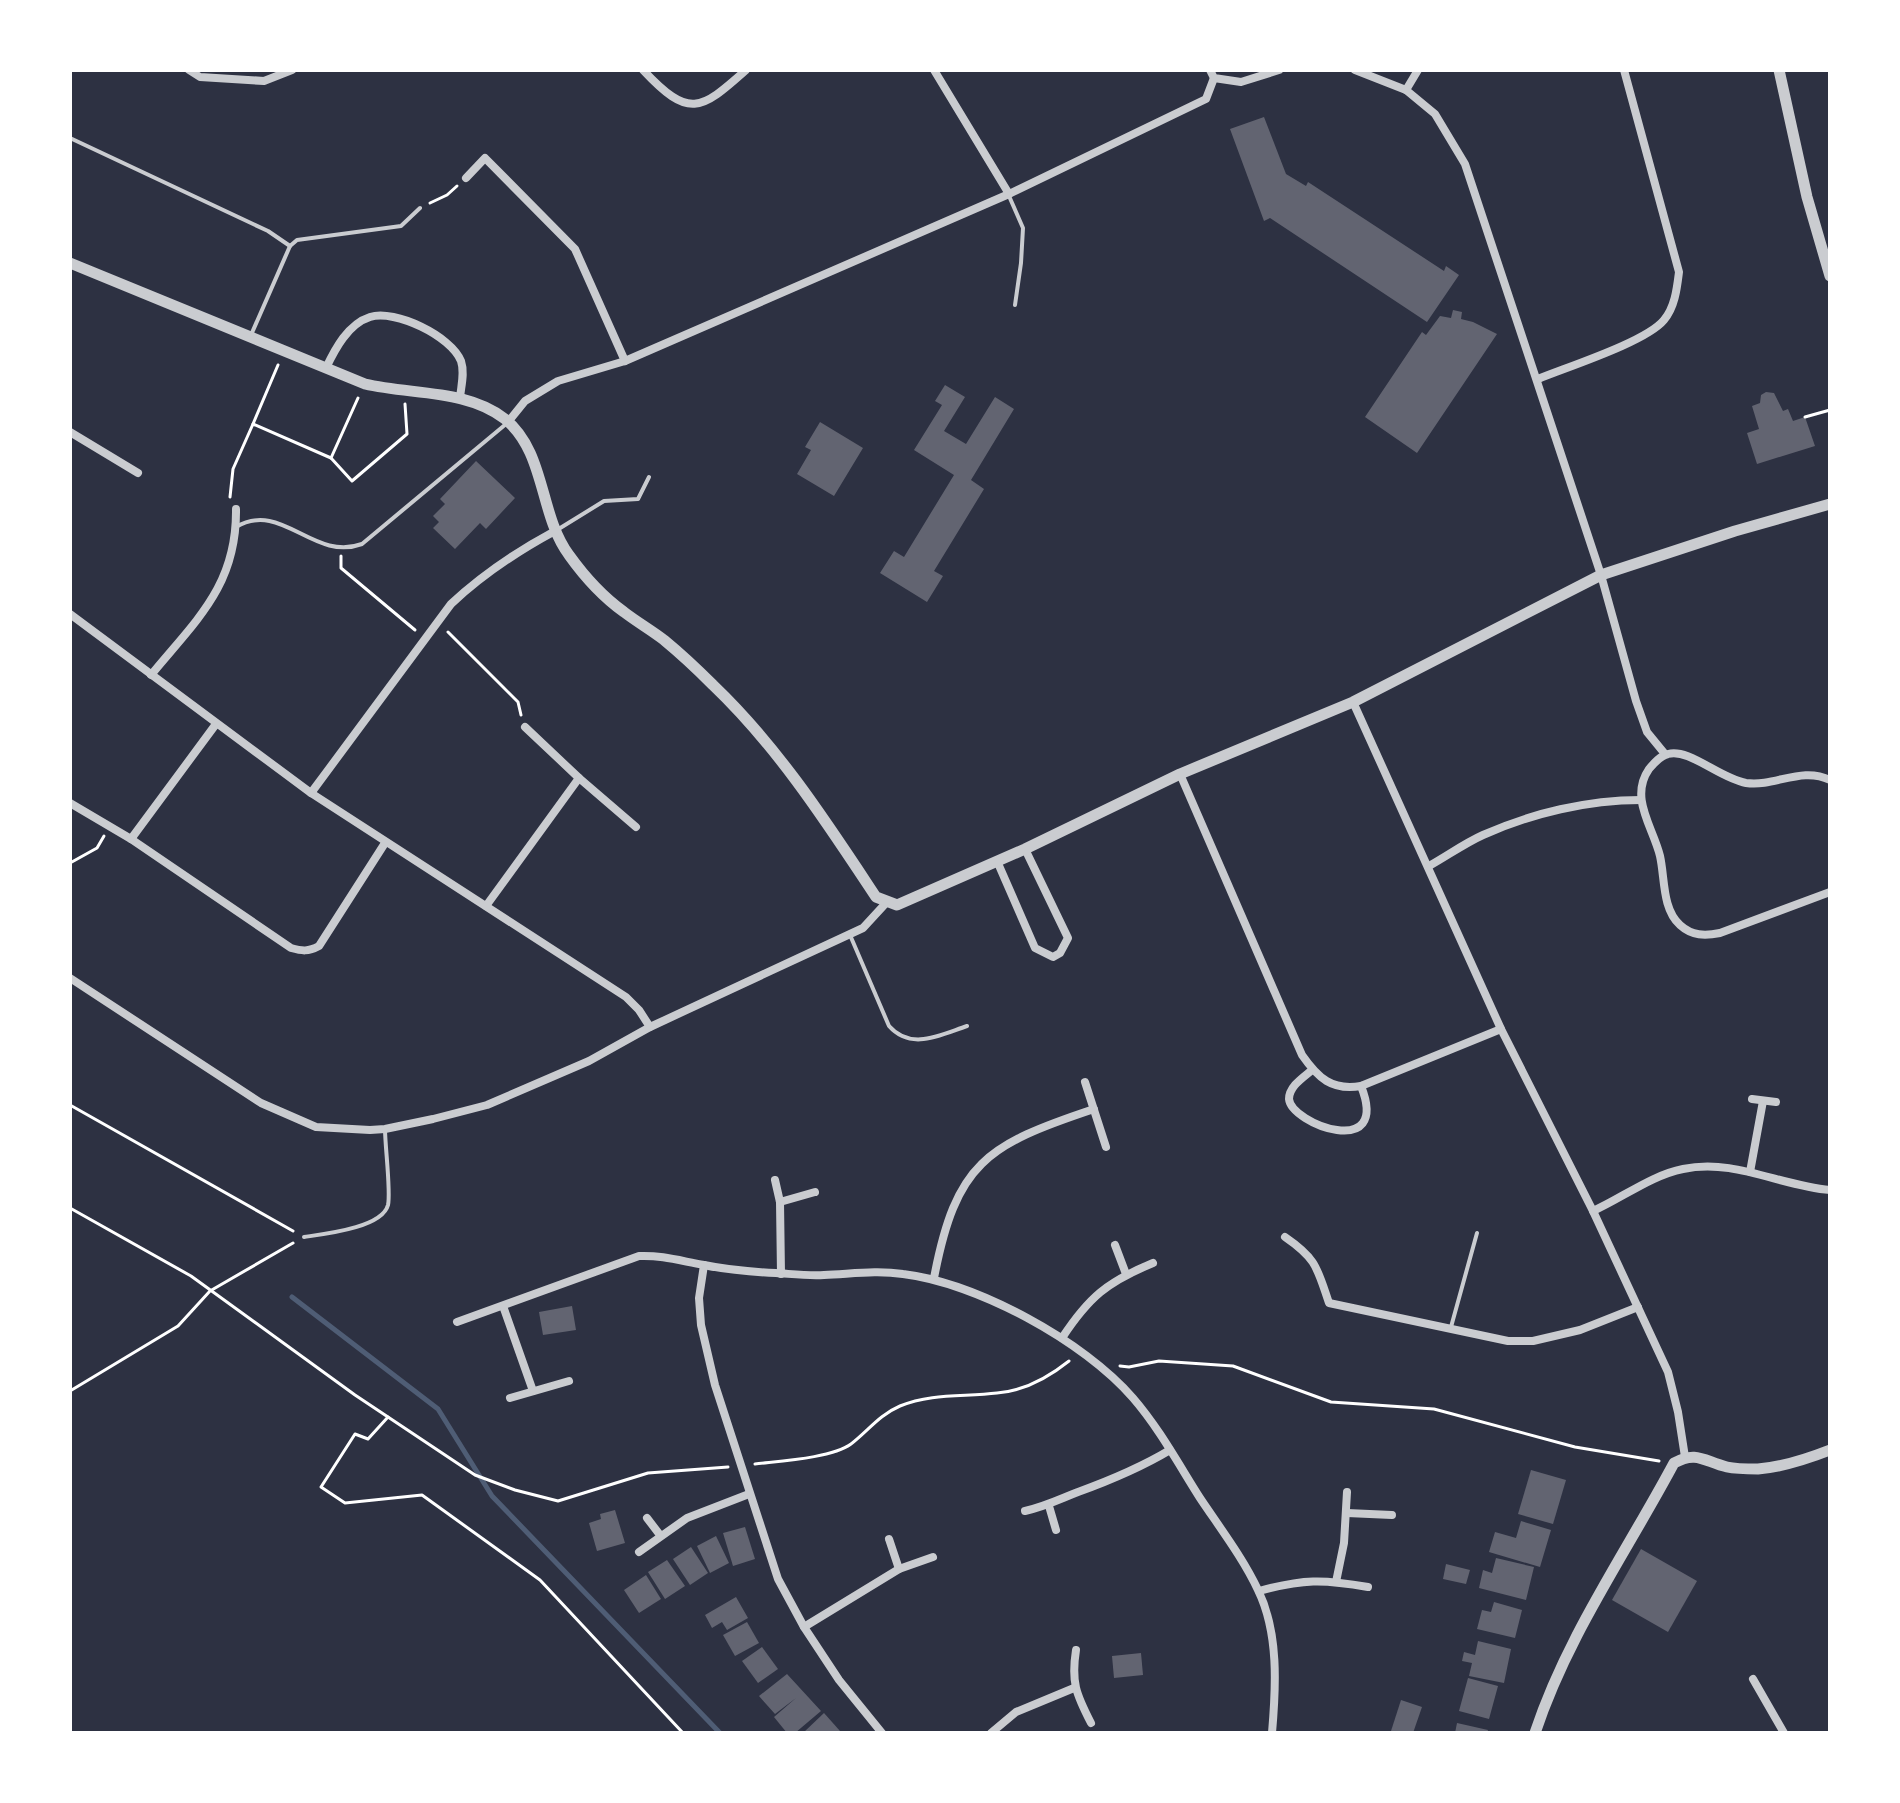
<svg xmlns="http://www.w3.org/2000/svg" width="1900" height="1803" viewBox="0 0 1900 1803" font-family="Commissioner,sans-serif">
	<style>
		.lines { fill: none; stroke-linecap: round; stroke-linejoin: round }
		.stream { stroke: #4f5d75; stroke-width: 5 }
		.building { fill: #626471 }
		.path { stroke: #fff; stroke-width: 3 }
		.service { stroke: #caccd0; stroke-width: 4 }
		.minor { stroke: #caccd0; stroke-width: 8 }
		.tertiary { stroke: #caccd0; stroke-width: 11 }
	</style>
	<rect width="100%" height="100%" fill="#2d3142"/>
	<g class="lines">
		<path class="stream" d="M292 1297 438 1409 492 1496 720 1733"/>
	</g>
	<g class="building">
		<path d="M1264 117 1286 174 1306 186 1308 182 1444 271 1446 266 1459 275 1427 322 1270 218 1264 221 1230 129Z"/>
		<path d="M1453 310 1462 312 1461 319 1473 322 1497 334 1417 453 1365 417 1422 332 1426 335 1440 316 1451 318Z"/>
		<path d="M945 385 965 397 944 431 966 444 995 397 1014 409 971 480 984 489 934 571 943 576 927 602 880 573 894 551 904 557 954 475 914 450 942 405 935 401Z"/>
		<path d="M1766 392 1774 393 1783 411 1788 409 1793 421 1805 417 1815 446 1757 464 1747 433 1759 429 1752 406 1760 403 1761 395Z"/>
		<path d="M820 422 863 448 834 496 797 474 811 450 805 447Z"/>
		<path d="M476 461 515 498 486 529 480 523 455 549 433 528 439 522 433 516 445 504 440 499Z"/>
		<path d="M572 1306 576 1330 543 1335 539 1312Z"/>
		<path d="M1531 1470 1566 1480 1553 1524 1518 1514Z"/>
		<path d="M615 1510 625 1543 597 1551 589 1523 601 1519 600 1514Z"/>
		<path d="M1521 1521 1551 1530 1540 1567 1489 1552 1495 1532 1516 1538Z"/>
		<path d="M745 1527 755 1559 733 1566 723 1533Z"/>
		<path d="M716 1536 729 1563 710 1573 697 1546Z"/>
		<path d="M691 1547 708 1573 690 1585 673 1559Z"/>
		<path d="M1641 1549 1697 1581 1668 1632 1612 1600Z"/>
		<path d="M1496 1558 1534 1567 1526 1600 1479 1588 1483 1570 1492 1573Z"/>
		<path d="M667 1560 685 1586 665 1599 648 1572Z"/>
		<path d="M1446 1564 1470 1570 1466 1584 1443 1579Z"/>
		<path d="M646 1575 661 1599 639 1613 624 1590Z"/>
		<path d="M736 1597 748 1618 727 1630 722 1622 712 1628 705 1615Z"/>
		<path d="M1494 1602 1522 1610 1515 1638 1477 1629 1482 1610 1491 1612Z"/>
		<path d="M747 1622 759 1643 735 1656 723 1635Z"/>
		<path d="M1478 1641 1511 1649 1504 1683 1469 1676 1472 1663 1462 1661 1464 1652 1475 1655Z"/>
		<path d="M762 1647 778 1669 758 1683 742 1661Z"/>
		<path d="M1141 1653 1143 1675 1114 1678 1112 1656Z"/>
		<path d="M787 1674 821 1711 795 1733H787L774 1717 796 1698 775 1714 759 1696Z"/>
		<path d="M1468 1678 1498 1686 1489 1719 1459 1711Z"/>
		<path d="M1401 1700 1422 1707 1413 1733 1391 1731Z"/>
		<path d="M824 1713 840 1731 838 1733H803Z"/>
		<path d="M1457 1723 1488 1730 1487 1733H1455Z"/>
	</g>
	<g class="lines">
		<g class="path">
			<path d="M430 203 447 195 457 186"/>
			<path d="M1805 417 1830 410"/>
			<path d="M253 424 278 365"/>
			<path d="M331 458 352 481 407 434 405 404"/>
			<path d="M230 497 233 469 253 424 331 458 358 398"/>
			<path d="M341 556V568L415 630"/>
			<path d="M448 632 518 702 521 715"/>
			<path d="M70 863 97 848 104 836"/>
			<path d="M70 1105 293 1231"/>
			<path d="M70 1208 191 1276 355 1395 475 1475 515 1490 558 1501 648 1473 728 1467"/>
			<path d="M1120 1366 1129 1367 1159 1361 1233 1366 1331 1402 1434 1409 1575 1447 1659 1461"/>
			<path d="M70 1391 178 1326 210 1291 293 1243"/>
			<path d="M388 1417 368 1439 355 1434 321 1487 345 1503 422 1495 540 1580 683 1733"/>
			<path d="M755 1464C780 1461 832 1458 851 1444 868 1431 879 1415 900 1406 931 1393 964 1397 997 1393 1024 1391 1049 1377 1069 1361"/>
		</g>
		<g class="service">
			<path d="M70 138 268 231 290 246"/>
			<path d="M1009 196 1023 228 1021 263 1015 305"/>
			<path d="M251 335 290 246 297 240 401 226 420 208"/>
			<path d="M236 527C282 500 313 562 362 544L506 424"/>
			<path d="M557 530 604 501 638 499 649 477"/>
			<path d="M850 935 889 1026C911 1051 940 1035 967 1026"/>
			<path d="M304 1237C324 1234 382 1228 388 1205 391 1192 385 1146 385 1129"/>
			<path d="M1451 1327 1477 1233"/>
		</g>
		<g class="minor">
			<path d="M189 70 200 77 264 81 292 70"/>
			<path d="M643 70C689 119 700 111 746 70"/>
			<path d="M934 70 1009 194"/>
			<path d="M1210 70 1214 78 1241 82 1279 70"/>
			<path d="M1355 70 1406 90 1435 114 1465 164 1601 575 1636 701 1647 732 1665 754"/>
			<path d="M1406 90 1418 70"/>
			<path d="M466 178 485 158 575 249 625 361"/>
			<path d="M326 368C335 349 348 324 370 317 395 309 451 336 461 361 465 373 461 386 460 398"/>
			<path d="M1538 379C1567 367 1646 342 1664 320 1675 307 1677 288 1679 272L1624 70"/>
			<path d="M508 422 525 401 558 381 625 361 1009 194 1206 99 1214 78"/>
			<path d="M70 432 138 473"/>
			<path d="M70 614 311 793 626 997 639 1010 650 1027"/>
			<path d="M151 675C196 620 237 586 236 509"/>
			<path d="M1353 702 1501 1029 1593 1211 1668 1372 1678 1412 1685 1457"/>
			<path d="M525 727 579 778 636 827"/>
			<path d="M1180 774 1302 1055C1318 1078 1332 1091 1361 1086L1501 1029"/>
			<path d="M1830 780C1801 766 1776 787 1746 783 1719 778 1689 748 1668 754 1660 756 1654 763 1649 769 1629 798 1653 827 1660 856 1665 878 1662 909 1680 925 1692 936 1705 936 1720 933L1830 892"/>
			<path d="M311 793 451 604C483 574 516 552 555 531"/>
			<path d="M70 803 131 839 291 948C302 951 308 952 319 946L385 843"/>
			<path d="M131 839 216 724"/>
			<path d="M997 861 1035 948 1053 957 1060 953 1068 938 1025 849"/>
			<path d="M1429 866C1447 856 1465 843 1483 835 1532 813 1588 800 1641 800"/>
			<path d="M486 906 579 778"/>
			<path d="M70 978 261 1103 316 1127 370 1130 385 1129 433 1119 487 1105 589 1061 650 1027 863 928 886 903"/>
			<path d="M1312 1070C1304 1077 1289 1086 1289 1099 1291 1124 1391 1161 1361 1086"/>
			<path d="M1085 1082 1106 1147"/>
			<path d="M1752 1099 1776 1102"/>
			<path d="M1750 1172 1763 1101"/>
			<path d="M775 1180 780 1202 781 1274"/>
			<path d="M780 1202 815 1192"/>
			<path d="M1593 1211C1622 1198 1652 1175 1683 1169 1734 1158 1780 1186 1830 1190"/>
			<path d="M1285 1237C1317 1259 1317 1268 1329 1303L1508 1341H1533L1580 1330 1638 1307"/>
			<path d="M1115 1245 1126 1274"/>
			<path d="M704 1265 699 1298 701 1325 715 1385 778 1579 804 1627 839 1680 882 1733"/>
			<path d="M934 1278C956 1163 986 1145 1094 1109"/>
			<path d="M503 1306 533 1391"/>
			<path d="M457 1322 639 1256C662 1255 681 1261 704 1265 728 1270 752 1272 776 1273 792 1274 808 1276 824 1275 851 1274 876 1270 903 1274 977 1283 1084 1341 1133 1398 1159 1428 1179 1465 1200 1498 1220 1528 1243 1558 1258 1590 1279 1633 1276 1687 1272 1733"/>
			<path d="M1062 1338C1089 1297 1107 1282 1153 1263"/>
			<path d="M510 1398 569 1381"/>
			<path d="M1049 1506 1056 1530"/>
			<path d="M1025 1511C1044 1507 1060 1499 1078 1492 1111 1480 1140 1468 1170 1450"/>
			<path d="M1347 1513 1392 1515"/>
			<path d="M647 1518 660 1535"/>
			<path d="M889 1539 899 1569"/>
			<path d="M639 1552 687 1518 749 1494"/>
			<path d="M1336 1582 1344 1543 1347 1492"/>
			<path d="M1259 1591C1303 1579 1323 1579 1368 1587"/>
			<path d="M804 1627 899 1569 933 1557"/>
			<path d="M1076 1650C1071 1682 1076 1694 1091 1723"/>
			<path d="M1753 1679 1784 1733"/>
			<path d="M991 1733 1016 1712 1074 1688"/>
		</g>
		<g class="tertiary">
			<path d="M1779 70 1807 197 1830 276"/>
			<path d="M70 263 365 384C411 395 467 389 505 419 546 452 539 515 569 555 584 576 603 597 624 612 637 622 651 630 664 640 681 654 698 670 713 685 778 747 827 823 876 897L897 905 1025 849 1180 774 1353 702 1601 575 1735 531 1830 504"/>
			<path d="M1535 1733C1567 1636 1626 1553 1674 1463 1697 1450 1705 1462 1727 1467 1736 1469 1749 1469 1758 1469 1783 1467 1807 1459 1830 1450"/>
		</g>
	</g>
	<rect width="1900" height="1803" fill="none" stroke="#ffffff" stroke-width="144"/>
</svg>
